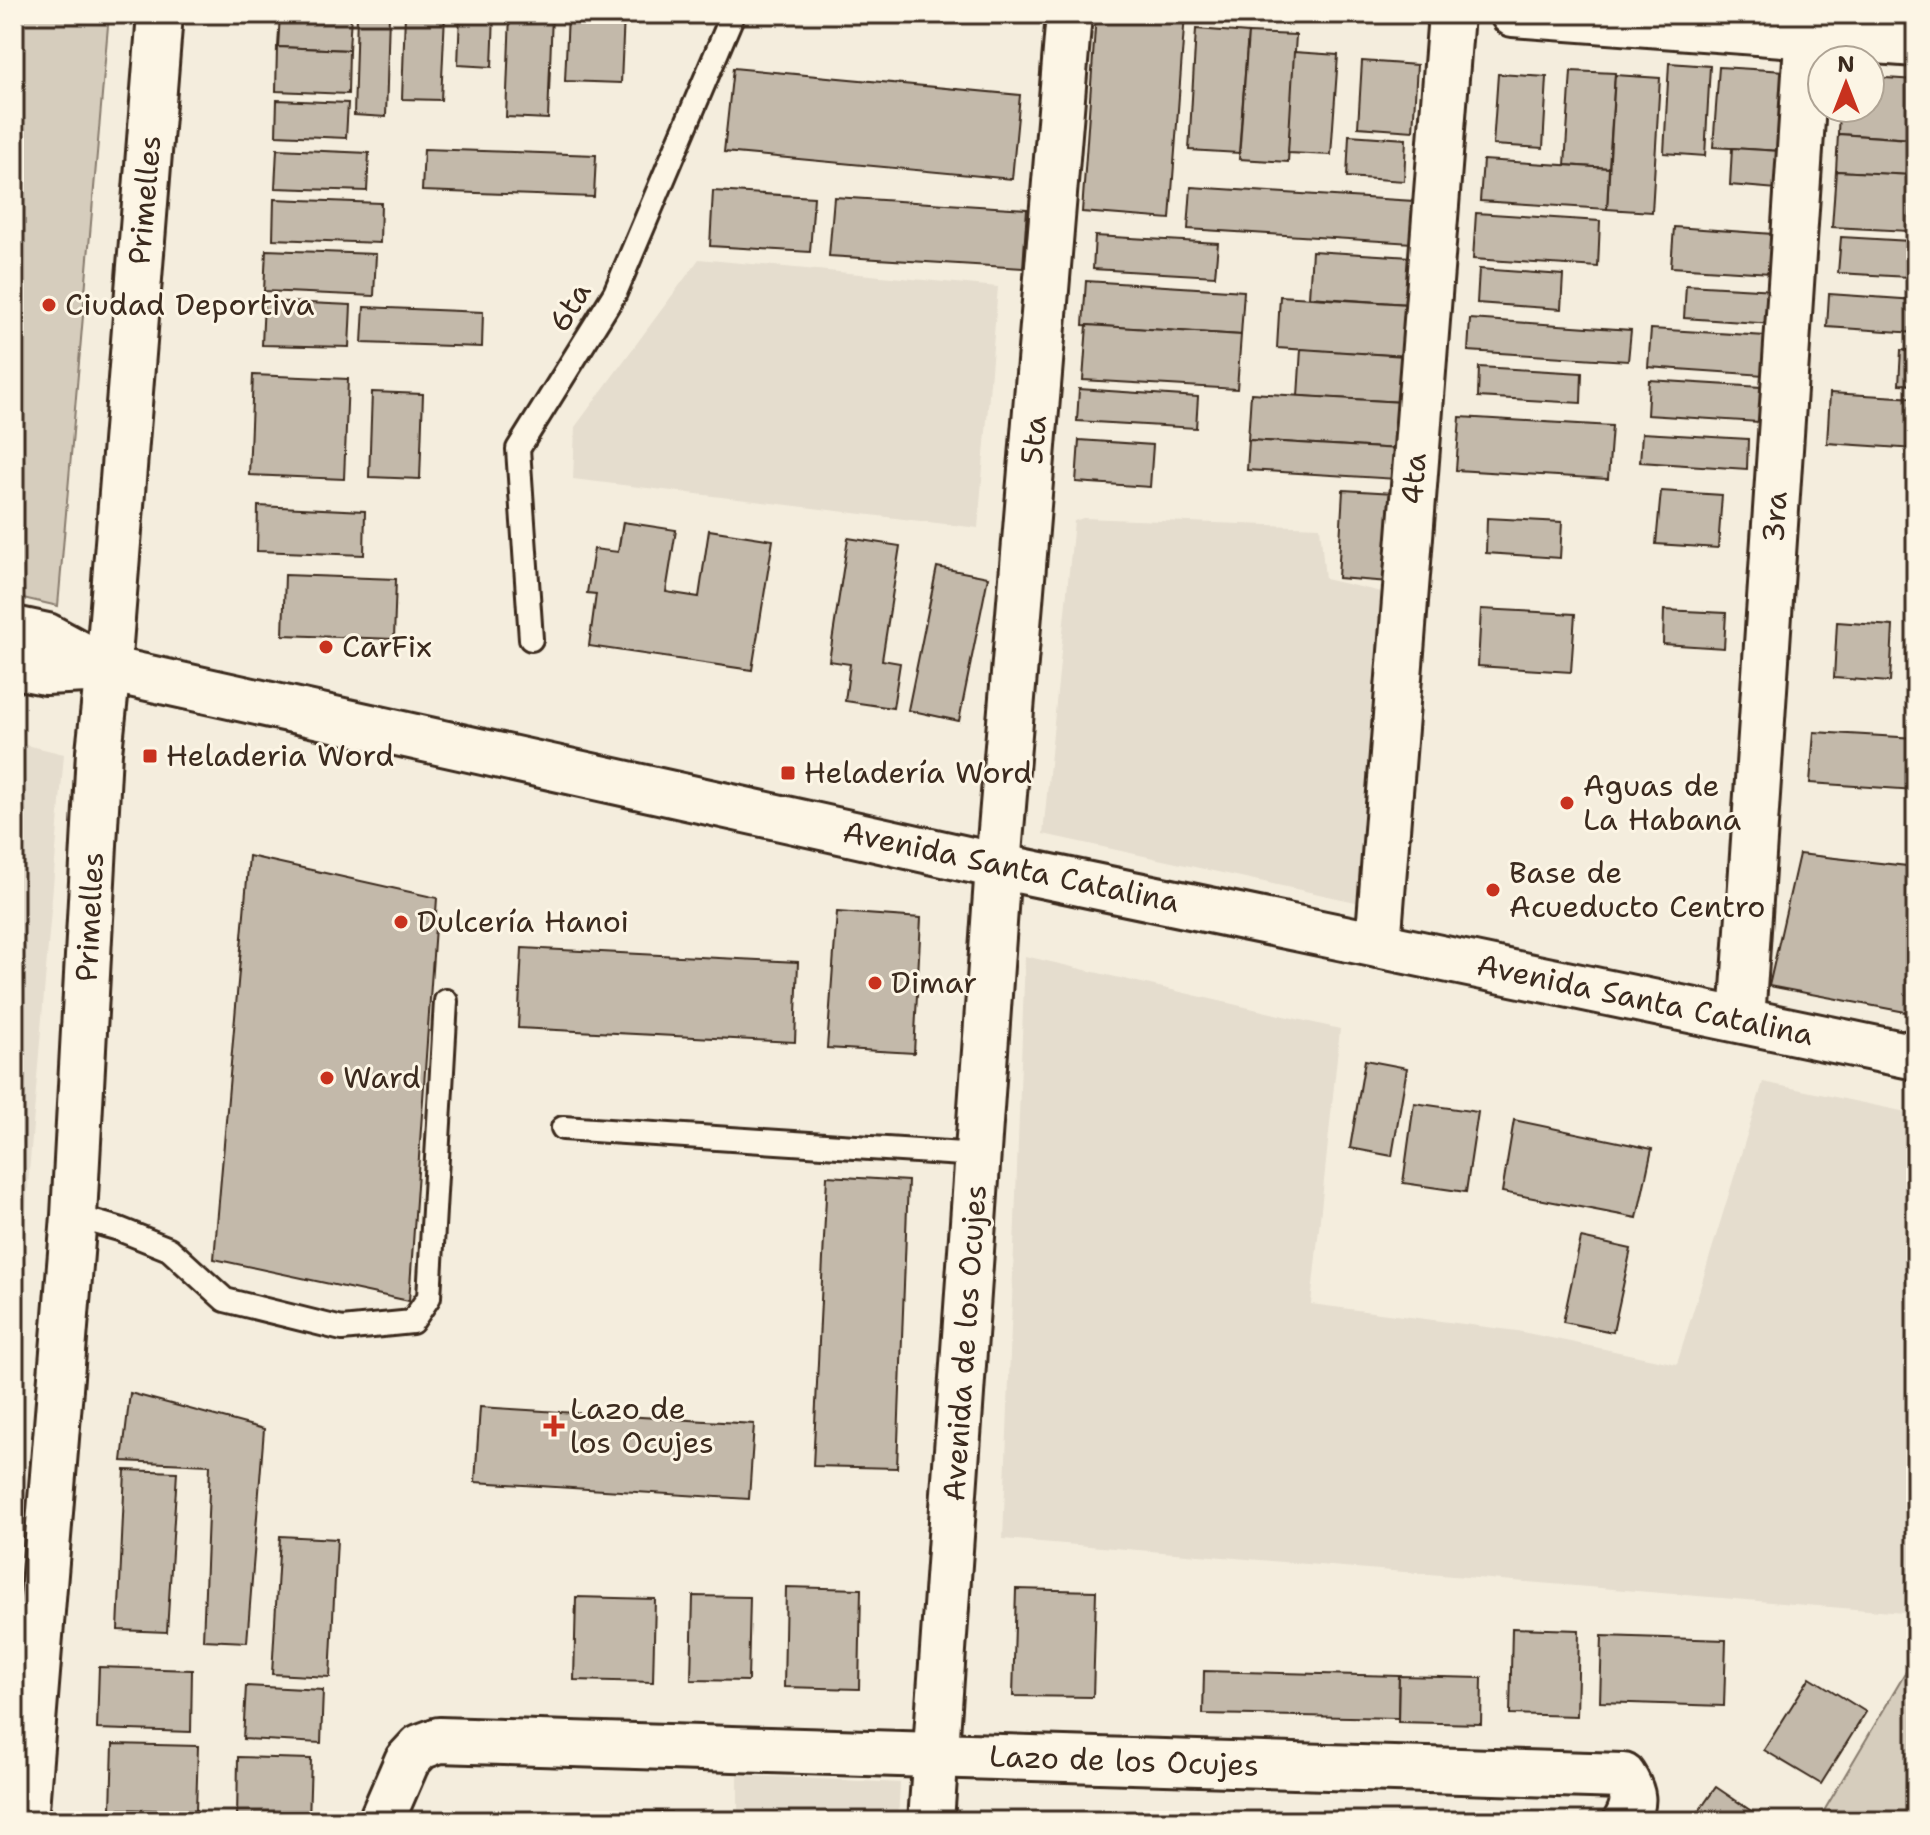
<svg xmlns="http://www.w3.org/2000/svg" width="1930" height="1835" viewBox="0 0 1930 1835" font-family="'Shantell Sans',sans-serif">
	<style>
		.built { fill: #e5ddce }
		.green { fill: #d6cdbd; stroke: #887c6e; stroke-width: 2 }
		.building { fill: #c3b9aa; stroke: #3b2a1e; stroke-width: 2 }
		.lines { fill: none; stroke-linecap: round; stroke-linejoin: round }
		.service-casing { stroke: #3b2a1e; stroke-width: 28 }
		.minor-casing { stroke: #3b2a1e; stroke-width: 50 }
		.tertiary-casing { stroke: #3b2a1e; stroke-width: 50 }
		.secondary-casing { stroke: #3b2a1e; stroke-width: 50 }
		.primary-casing { stroke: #3b2a1e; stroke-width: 50 }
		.service { stroke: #fcf5e5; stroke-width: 22 }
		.minor { stroke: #fcf5e5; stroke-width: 44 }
		.tertiary { stroke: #fcf5e5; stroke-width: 44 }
		.secondary { stroke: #fcf5e5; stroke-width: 44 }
		.primary { stroke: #fcf5e5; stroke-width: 44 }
		.poi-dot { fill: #c8321e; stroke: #fcf5e5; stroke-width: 3 }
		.labels { text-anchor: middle; stroke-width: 6; stroke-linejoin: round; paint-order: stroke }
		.street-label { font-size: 30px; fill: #3b2a1e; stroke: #fcf5e5 }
		.poi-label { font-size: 30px; fill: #3b2a1e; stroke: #fcf5e5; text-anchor: start }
	</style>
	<rect width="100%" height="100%" fill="#f4eddd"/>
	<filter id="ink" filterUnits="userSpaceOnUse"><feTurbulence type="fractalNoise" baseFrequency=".0125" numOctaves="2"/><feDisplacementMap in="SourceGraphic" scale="16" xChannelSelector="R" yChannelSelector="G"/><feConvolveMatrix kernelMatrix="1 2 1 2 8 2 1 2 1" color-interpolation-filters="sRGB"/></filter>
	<g filter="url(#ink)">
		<g class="built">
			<path d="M699 259 998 287 978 528 573 479 575 427Z"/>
			<path d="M1083 518 1320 527 1325 579 1390 594 1365 904 1043 834 1074 521Z"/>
			<path d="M14 742 64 754 14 1353Z"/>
			<path d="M1025 956 1340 1029 1311 1304 1517 1331 1677 1364 1763 1082 1916 1114V1614L1003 1539Z"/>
			<path d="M738 1775 900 1783 898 1821H738Z"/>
		</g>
		<g class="green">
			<path d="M14 14H109L58 606 14 596Z"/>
			<path d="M1916 1655V1821H1818Z"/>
		</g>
		<g class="building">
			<path d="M280 14H351L349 50 278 47Z"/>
			<path d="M357 14H389L386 117 354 115Z"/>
			<path d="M405 14H445L441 100 402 99Z"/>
			<path d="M460 14H494L492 67 458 65Z"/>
			<path d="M510 14H552L548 119 506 117Z"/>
			<path d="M568 14H624L621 83 565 81Z"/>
			<path d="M1096 14H1185L1170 219 1082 212Z"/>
			<path d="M1196 29 1248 33 1239 153 1189 150Z"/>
			<path d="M1248 33 1296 35 1288 162 1239 159Z"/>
			<path d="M277 47 349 50 348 94 276 91Z"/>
			<path d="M1294 52 1338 55 1331 155 1288 153Z"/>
			<path d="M1362 61 1417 65 1413 131 1358 127Z"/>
			<path d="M1669 63 1710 66 1705 156 1664 153Z"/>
			<path d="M1719 67 1785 71 1780 151 1713 147Z"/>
			<path d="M733 68 1020 95 1012 179 724 152Z"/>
			<path d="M1571 71 1615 73 1609 168 1565 165Z"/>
			<path d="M1498 74 1547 77 1543 148 1493 145Z"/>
			<path d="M1615 75 1660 78 1652 212 1607 209Z"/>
			<path d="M1870 77 1916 80 1914 139 1838 134 1839 108H1870Z"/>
			<path d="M277 100 348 103 346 138 276 135Z"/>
			<path d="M1838 134 1909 139 1906 175 1836 171Z"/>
			<path d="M1349 135 1406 139 1404 181 1347 177Z"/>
			<path d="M1732 148 1780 151 1777 189 1730 185Z"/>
			<path d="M277 149 369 153 367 191 275 188Z"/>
			<path d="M424 149 596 155 594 197 422 191Z"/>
			<path d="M1483 160 1609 168 1607 209 1480 201Z"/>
			<path d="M1836 171 1912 175 1909 231 1832 227Z"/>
			<path d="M1191 187 1414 201 1412 243 1188 229Z"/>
			<path d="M713 191 814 197 810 252 710 246Z"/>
			<path d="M834 197 1027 209 1023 268 829 256Z"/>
			<path d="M274 199 381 203 380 243 273 239Z"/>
			<path d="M1476 213 1600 221 1598 267 1473 259Z"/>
			<path d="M1674 227 1773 234 1771 273 1671 267Z"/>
			<path d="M1095 236 1218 243 1215 276 1093 269Z"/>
			<path d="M1841 237 1910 241 1908 277 1838 273Z"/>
			<path d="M266 250 376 254 374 296 264 291Z"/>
			<path d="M1312 251 1411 257 1408 304 1309 297Z"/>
			<path d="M1479 269 1563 275 1561 309 1477 303Z"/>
			<path d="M1086 281 1244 291 1241 335 1083 325Z"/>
			<path d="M1686 285 1776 290 1773 324 1684 318Z"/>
			<path d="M1829 294 1916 300V333L1827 327Z"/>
			<path d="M1280 296 1408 304 1405 356 1277 348Z"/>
			<path d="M264 301 351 305 349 347 262 345Z"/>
			<path d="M364 307 483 312 482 347 362 343Z"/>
			<path d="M1470 319 1631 330 1628 361 1468 351Z"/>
			<path d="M1087 325 1241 335 1237 389 1083 380Z"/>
			<path d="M1651 329 1766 336 1764 375 1648 367Z"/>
			<path d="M1301 349 1405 356 1402 402 1298 396Z"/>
			<path d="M1901 350 1916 351V385L1899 384Z"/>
			<path d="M1479 367 1582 373 1581 403 1478 397Z"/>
			<path d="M253 375 348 379 344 479 249 475Z"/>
			<path d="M1649 380 1761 387 1759 422 1647 415Z"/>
			<path d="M1079 389 1198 397 1196 428 1077 421Z"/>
			<path d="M372 392 423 394 420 479 369 477Z"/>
			<path d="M1251 393 1402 402 1399 449 1248 440Z"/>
			<path d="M1830 393 1916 398V449L1827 443Z"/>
			<path d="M1460 417 1612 426 1608 479 1456 470Z"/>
			<path d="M1642 433 1748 439 1747 469 1640 462Z"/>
			<path d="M1079 440 1153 445 1150 487 1076 482Z"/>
			<path d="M1249 440 1399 449 1397 479 1247 470Z"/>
			<path d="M1343 490 1395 493 1389 582 1338 578Z"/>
			<path d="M1661 491 1722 495 1718 548 1656 544Z"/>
			<path d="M258 506 365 511 364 555 257 551Z"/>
			<path d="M1487 518 1562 522 1560 558 1486 553Z"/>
			<path d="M623 522 676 530 666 592 699 597 709 530 773 540 752 670 589 646 596 594 587 593 594 549 618 552Z"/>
			<path d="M848 538 900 546 882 660 900 663 893 708 845 701 850 664 829 661Z"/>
			<path d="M937 567 988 577 959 721 908 710Z"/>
			<path d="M285 575 396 579 394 639 283 635Z"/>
			<path d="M1481 609 1575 614 1571 672 1478 666Z"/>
			<path d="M1664 610 1726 613 1724 648 1663 644Z"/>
			<path d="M1837 622 1893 626 1890 682 1834 678Z"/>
			<path d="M1814 732 1916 738V790L1810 783Z"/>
			<path d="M1799 854 1916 867V1014L1769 986Z"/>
			<path d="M249 856 437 898 409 1301 214 1259Z"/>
			<path d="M837 912 921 918 914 1053 827 1048Z"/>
			<path d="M522 948 798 962 795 1042 518 1028Z"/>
			<path d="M1365 1060 1407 1068 1392 1156 1350 1148Z"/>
			<path d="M1414 1103 1478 1112 1466 1192 1403 1183Z"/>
			<path d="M1514 1120 1652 1149 1637 1218 1502 1192Z"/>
			<path d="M827 1176 908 1181 897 1468 813 1466Z"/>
			<path d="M1581 1238 1631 1249 1613 1332 1563 1322Z"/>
			<path d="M130 1393 264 1429 247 1642 203 1640 210 1465 122 1461Z"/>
			<path d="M480 1407 754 1424 749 1499 475 1482Z"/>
			<path d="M125 1470 177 1472 167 1632 118 1630Z"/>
			<path d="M280 1536 337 1539 330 1677 272 1674Z"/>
			<path d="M786 1587 861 1589 859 1689 784 1687Z"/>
			<path d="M1016 1589 1096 1591 1093 1697 1013 1696Z"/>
			<path d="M693 1596 750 1597 748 1681 691 1680Z"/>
			<path d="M576 1597 655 1599 653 1682 574 1680Z"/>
			<path d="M1512 1628 1579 1630 1577 1716 1510 1714Z"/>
			<path d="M1602 1636 1726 1640 1724 1706 1600 1702Z"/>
			<path d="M99 1667 192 1670 191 1732 97 1729Z"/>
			<path d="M1204 1671 1399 1676 1398 1718 1203 1714Z"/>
			<path d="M1399 1676 1482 1678 1481 1724 1398 1722Z"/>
			<path d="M1810 1677 1866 1712 1821 1784 1764 1750Z"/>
			<path d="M246 1686 323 1690 321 1743 243 1739Z"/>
			<path d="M113 1744 198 1746 196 1811 111 1809Z"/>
			<path d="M238 1757 311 1759 309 1821H237Z"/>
			<path d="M1716 1787 1766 1821H1692Z"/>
			<path d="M610 1811 671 1812V1821H609Z"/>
			<path d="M82 1818 145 1821H82Z"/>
		</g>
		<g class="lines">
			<defs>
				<g id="service">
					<path d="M531 639 518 449 615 293 733 14"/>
					<path d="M563 1128 978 1155"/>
					<path d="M74 1216 119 1229 169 1249 225 1300 342 1329 412 1322 429 1297 446 1001"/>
				</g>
				<g id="minor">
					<path d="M1513 14 1916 44"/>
					<path d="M1378 945 1451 14"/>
					<path d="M1742 1020 1809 14"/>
					<path d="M381 1821 407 1761 420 1747 439 1740 1623 1776C1634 1793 1636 1802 1626 1821"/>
					<path d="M931 1821 998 866 1069 14"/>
				</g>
				<path id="tertiary" d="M25 1821 74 1216 99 752 108 669"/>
				<path id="secondary" d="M108 669 160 14"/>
				<g id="primary">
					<path d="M14 629 47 636 108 669"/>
					<path d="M14 666 45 672 108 669 998 866 1916 1057"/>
				</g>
			</defs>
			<use href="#service" class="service-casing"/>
			<use href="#minor" class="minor-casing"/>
			<use href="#tertiary" class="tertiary-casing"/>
			<use href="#secondary" class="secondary-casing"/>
			<use href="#primary" class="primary-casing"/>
			<use href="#service" class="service"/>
			<use href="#minor" class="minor"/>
			<use href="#tertiary" class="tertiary"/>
			<use href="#secondary" class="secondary"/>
			<use href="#primary" class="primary"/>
		</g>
	</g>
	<g class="poi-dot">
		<circle cx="49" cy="305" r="8"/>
		<circle cx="326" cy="647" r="8"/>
		<rect x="142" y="748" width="16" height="16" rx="4"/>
		<rect x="780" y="765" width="16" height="16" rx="4"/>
		<circle cx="1567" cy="803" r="8"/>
		<circle cx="1493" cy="890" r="8"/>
		<circle cx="401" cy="922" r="8"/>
		<circle cx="875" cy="983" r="8"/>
		<circle cx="327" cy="1078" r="8"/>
		<path d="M550 1414h8v8h8v8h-8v8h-8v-8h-8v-8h8z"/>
	</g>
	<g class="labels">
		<g class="street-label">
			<text transform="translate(145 200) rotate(-85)" y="10">Primelles</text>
			<text transform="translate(570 307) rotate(-59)" y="10">6ta</text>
			<text transform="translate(1034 440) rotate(-85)" y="10">5ta</text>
			<text transform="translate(1414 479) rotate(-86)" y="10">4ta</text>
			<text transform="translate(1775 517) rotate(-86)" y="10">3ra</text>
			<text transform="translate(1011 867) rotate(12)" y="10">Avenida Santa Catalina</text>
			<text transform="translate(90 917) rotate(-87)" y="10">Primelles</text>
			<text transform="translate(1645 1000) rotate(12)" y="10">Avenida Santa Catalina</text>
			<text transform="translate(965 1343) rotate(-86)" y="10">Avenida de los Ocujes</text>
			<text transform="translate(1124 1761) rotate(2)" y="10">Lazo de los Ocujes</text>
		</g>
		<g class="poi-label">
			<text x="65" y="315">Ciudad Deportiva</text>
			<text x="342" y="657">CarFix</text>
			<text x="166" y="766">Heladeria Word</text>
			<text x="804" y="783">Heladería Word</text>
			<text x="1583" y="796">Aguas de<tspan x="1583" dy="34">La Habana</tspan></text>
			<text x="1509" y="883">Base de<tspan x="1509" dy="34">Acueducto Centro</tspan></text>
			<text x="417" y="932">Dulcería Hanoi</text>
			<text x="891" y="993">Dimar</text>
			<text x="343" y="1088">Ward</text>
			<text x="570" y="1419">Lazo de<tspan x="570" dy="34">los Ocujes</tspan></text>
		</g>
	</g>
	<rect width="1930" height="1835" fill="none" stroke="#fcf5e5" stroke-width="48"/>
	<rect x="24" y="24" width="1882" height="1787" fill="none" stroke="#3b2a1e" stroke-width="3" filter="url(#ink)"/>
	<g transform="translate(1846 84)"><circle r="38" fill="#fcf5e5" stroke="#afa495" stroke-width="2"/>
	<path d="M0-6L14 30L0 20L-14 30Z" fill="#c8321e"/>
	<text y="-12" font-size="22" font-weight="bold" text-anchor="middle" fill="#3b2a1e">N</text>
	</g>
</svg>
